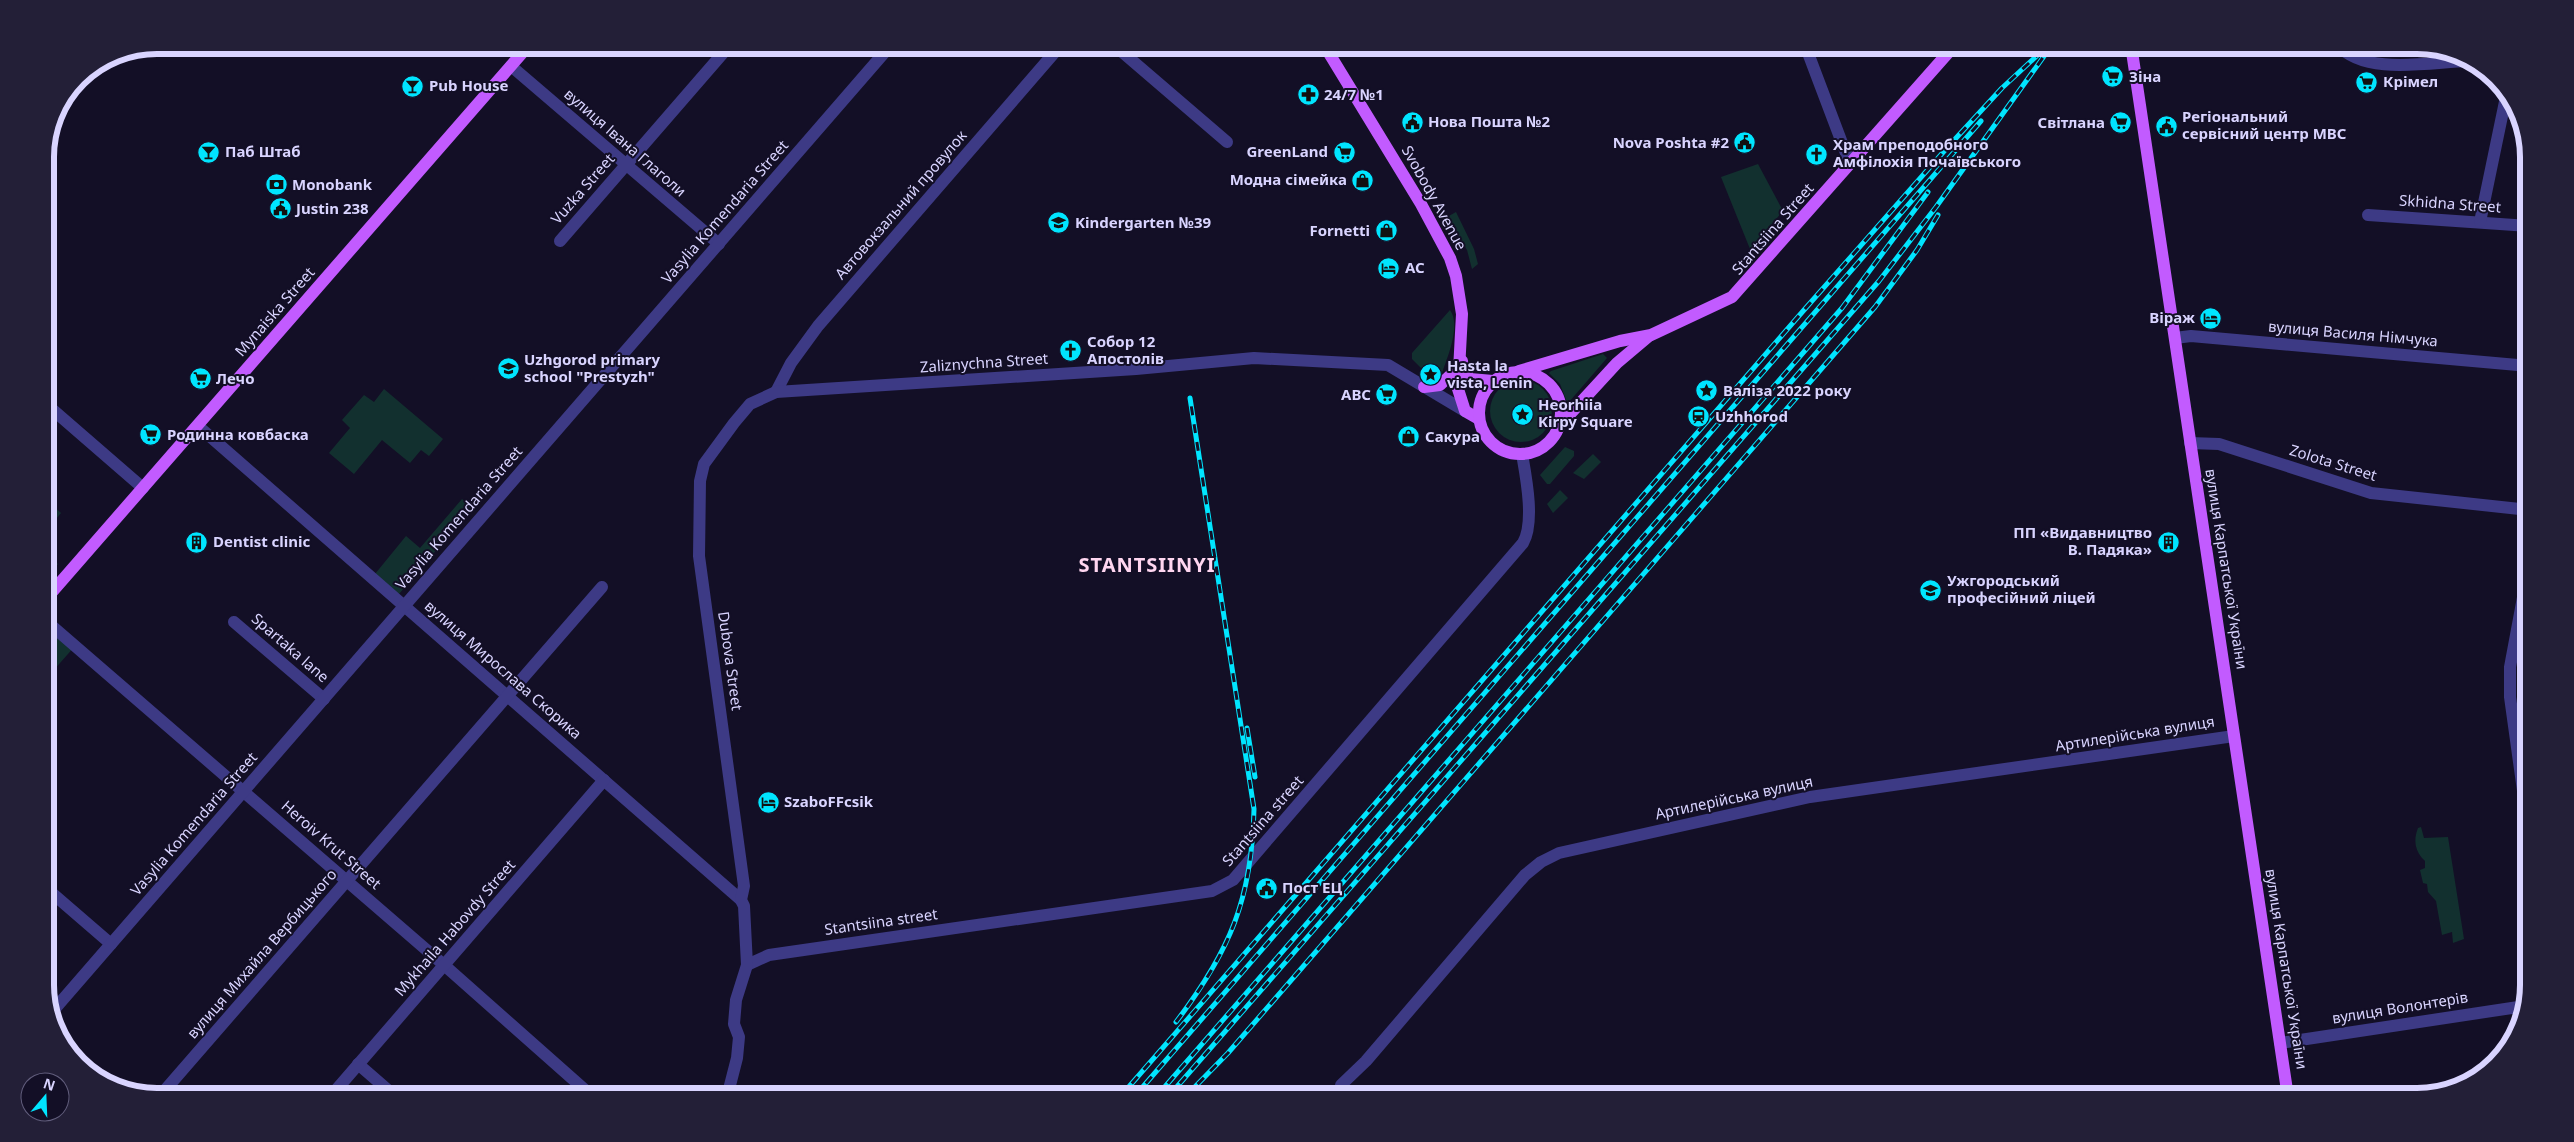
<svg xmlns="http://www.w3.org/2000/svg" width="2574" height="1142" viewBox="0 0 2574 1142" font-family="'Noto Sans',sans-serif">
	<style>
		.green { fill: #12302f }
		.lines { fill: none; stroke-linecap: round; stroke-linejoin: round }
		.minor { stroke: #3d3a85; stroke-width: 12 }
		.major { stroke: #c25bff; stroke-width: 12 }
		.rail-casing { stroke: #00e5ff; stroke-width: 5 }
		.rail { stroke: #130f26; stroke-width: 3; stroke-dasharray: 9; stroke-linecap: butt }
		.labels { text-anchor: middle; stroke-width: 4; stroke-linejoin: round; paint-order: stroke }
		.poi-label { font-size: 15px; font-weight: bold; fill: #d9d4ff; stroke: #130f26; text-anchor: start }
		.street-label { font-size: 15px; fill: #d9d4ff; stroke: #130f26 }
		.district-label { font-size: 20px; font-weight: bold; letter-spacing: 1px; fill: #ffd6f0; stroke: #130f26 }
		.rim { fill: none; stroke: #d9d4ff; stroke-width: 6 }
	</style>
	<rect width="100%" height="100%" fill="#130f26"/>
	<g class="green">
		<path d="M1758 164 1783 211 1750 249 1721 177Z"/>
		<path d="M1456 212 1474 249 1478 264 1472 269 1467 250 1447 217Z"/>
		<path d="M1450 310C1461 325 1448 356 1442 373L1429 376 1412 359V353Z"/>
		<path d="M1603 354 1607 358 1569 402H1567L1560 384 1549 373 1551 371Z"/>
		<circle cx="1521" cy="411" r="31"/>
		<path d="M384 389 443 439 429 456 421 450 410 463 382 440 354 474 329 453 350 428 342 420 364 395 374 402Z"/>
		<path d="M1565 447 1574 451V456L1550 484H1547L1540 475Z"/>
		<path d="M1593 454 1601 462 1584 479 1573 473Z"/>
		<path d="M1560 490 1568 498 1553 513 1547 504Z"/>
		<path d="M462 499 472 508 399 594 375 574 406 536 420 548Z"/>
		<path d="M50 503 61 513 45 532V509Z"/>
		<path d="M45 553 58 564 45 579Z"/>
		<path d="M45 620 75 646 45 680Z"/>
		<path d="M2421 827 2424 838 2448 837 2464 939 2453 943 2452 932 2442 935 2436 901 2428 892 2427 884 2423 883 2420 870 2425 868V861C2415 852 2413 840 2418 828Z"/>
	</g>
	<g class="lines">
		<g class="minor">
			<path d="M1114 45 1227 142"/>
			<path d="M1805 45 1850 164"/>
			<path d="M2338 45C2365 76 2430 62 2468 61"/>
			<path d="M511 66 719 244"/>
			<path d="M2368 215 2529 226"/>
			<path d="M2480 222 2507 92"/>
			<path d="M560 241 730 45"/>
			<path d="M2175 338 2191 336 2529 366"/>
			<path d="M776 392 791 363 818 326 1061 45"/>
			<path d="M45 403 143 488"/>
			<path d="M198 426 741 900"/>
			<path d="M2190 443 2219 444 2371 493 2529 510"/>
			<path d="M2529 565 2510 667V697L2529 834"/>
			<path d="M45 620 444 965 593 1097"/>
			<path d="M234 622 324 699"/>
			<path d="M45 887 111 944"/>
			<path d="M747 965 769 955 1212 891 1233 880 1251 859 1523 543C1535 522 1526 477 1522 454"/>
			<path d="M52 1012 891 45"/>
			<path d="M2280 1043 2525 1006"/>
			<path d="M64 1046 89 1068"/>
			<path d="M358 1064 396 1097"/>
			<path d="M1341 1085 1366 1061 1525 875 1541 862 1559 853 1810 797 2234 736"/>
			<path d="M159 1097 602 587"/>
			<path d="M330 1097 604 780"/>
			<path d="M727 1097 737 1058 739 1037 734 1024 736 1000 747 965 744 906 741 900 744 886 699 556 700 481 704 464 734 423 750 404 776 392 1136 369 1254 358 1388 365 1465 411"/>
		</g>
		<g class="major">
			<path d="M1324 45 1421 204 1450 258 1456 276 1462 314 1458 389 1465 411 1479 419"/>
			<path d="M2131 45 2288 1097"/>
			<path d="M1462 361 1463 370 1470 379 1493 381"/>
			<path d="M1519 371 1620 341 1651 335 1732 297 1955 45"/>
			<circle cx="1520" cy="413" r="41"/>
			<path d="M1424 387 1440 385 1457 369"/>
			<path d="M1559 426 1617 363 1649 336"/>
			<path d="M45 600 529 45"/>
		</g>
		<defs>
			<g id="rail">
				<path d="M1247 728 1255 777"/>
				<path d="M1176 1022C1230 951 1252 899 1254 809L1190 398"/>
				<path d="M1120 1097 1804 310 1946 149 2002 88 2042 51"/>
				<path d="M1134 1097 1981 121"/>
				<path d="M1156 1097 1842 308 1928 192"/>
				<path d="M1168 1097 1879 281 1936 207 2052 45"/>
				<path d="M1185 1097 1228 1053 1875 307 1917 250 1938 215"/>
			</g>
		</defs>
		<use href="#rail" class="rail-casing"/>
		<use href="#rail" class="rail"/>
	</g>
	<defs>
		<symbol id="supermarket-disc" viewBox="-11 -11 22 22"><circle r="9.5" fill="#00e5ff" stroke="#130f26"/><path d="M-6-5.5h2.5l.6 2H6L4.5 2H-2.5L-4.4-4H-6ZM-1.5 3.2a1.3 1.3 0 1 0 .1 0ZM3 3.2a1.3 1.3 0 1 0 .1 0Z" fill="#111"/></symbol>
		<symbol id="bar-disc" viewBox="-11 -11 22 22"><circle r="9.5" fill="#00e5ff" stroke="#130f26"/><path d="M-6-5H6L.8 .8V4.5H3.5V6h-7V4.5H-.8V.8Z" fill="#111"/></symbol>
		<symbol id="pharmacy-disc" viewBox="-11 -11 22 22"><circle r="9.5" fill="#00e5ff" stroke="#130f26"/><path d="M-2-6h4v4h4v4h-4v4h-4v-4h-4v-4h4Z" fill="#111"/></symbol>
		<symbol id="civic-disc" viewBox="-11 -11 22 22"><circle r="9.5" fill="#00e5ff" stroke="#130f26"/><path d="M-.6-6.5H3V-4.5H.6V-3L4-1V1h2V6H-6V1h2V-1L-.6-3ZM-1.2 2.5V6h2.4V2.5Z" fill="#111"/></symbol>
		<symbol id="church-disc" viewBox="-11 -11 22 22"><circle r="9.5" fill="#00e5ff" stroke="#130f26"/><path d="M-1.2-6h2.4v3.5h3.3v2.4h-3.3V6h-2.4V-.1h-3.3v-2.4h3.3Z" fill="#111"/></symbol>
		<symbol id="shop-disc" viewBox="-11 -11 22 22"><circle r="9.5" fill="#00e5ff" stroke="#130f26"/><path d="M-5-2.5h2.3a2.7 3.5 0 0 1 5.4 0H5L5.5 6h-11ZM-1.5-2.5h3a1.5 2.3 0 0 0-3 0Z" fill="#111"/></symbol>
		<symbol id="bank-disc" viewBox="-11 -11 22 22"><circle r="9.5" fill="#00e5ff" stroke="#130f26"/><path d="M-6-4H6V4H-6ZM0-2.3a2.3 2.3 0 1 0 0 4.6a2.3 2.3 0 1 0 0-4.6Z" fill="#111"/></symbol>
		<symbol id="school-disc" viewBox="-11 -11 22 22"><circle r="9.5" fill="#00e5ff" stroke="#130f26"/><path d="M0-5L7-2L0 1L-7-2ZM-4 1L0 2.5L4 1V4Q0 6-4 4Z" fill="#111"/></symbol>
		<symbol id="hotel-disc" viewBox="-11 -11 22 22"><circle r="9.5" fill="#00e5ff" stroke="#130f26"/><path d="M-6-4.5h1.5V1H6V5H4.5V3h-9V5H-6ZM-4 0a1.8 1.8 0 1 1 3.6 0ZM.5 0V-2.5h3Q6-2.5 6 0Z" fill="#111"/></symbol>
		<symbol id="sight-disc" viewBox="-11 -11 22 22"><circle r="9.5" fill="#00e5ff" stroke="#130f26"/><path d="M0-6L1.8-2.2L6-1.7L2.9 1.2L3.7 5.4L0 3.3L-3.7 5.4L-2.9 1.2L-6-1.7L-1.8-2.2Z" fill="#111"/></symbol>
		<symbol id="station-disc" viewBox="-11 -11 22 22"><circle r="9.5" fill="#00e5ff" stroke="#130f26"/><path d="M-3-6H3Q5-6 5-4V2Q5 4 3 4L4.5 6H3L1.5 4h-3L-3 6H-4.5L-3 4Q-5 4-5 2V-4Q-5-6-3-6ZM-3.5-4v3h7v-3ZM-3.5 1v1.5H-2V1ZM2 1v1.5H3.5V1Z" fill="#111"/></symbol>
		<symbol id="building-disc" viewBox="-11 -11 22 22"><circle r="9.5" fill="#00e5ff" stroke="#130f26"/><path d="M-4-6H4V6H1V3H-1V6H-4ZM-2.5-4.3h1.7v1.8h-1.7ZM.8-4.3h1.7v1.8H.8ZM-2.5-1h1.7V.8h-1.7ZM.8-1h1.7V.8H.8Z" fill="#111"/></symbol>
		<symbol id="university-disc" viewBox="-11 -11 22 22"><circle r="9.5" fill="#00e5ff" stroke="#130f26"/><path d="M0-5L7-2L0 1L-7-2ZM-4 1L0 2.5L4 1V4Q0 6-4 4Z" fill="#111"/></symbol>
	</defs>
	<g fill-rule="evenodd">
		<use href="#supermarket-disc" x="2100" y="64" width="25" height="25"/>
		<use href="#supermarket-disc" x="2354" y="70" width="25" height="25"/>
		<use href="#bar-disc" x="400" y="74" width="25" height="25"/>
		<use href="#pharmacy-disc" x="1296" y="82" width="25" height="25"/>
		<use href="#civic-disc" x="1400" y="110" width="25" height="25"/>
		<use href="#supermarket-disc" x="2108" y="110" width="25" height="25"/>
		<use href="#civic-disc" x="2154" y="114" width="25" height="25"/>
		<use href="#civic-disc" x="1732" y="130" width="25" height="25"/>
		<use href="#bar-disc" x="196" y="140" width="25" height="25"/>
		<use href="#supermarket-disc" x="1332" y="140" width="25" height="25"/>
		<use href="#church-disc" x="1804" y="142" width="25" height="25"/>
		<use href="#shop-disc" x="1350" y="168" width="25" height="25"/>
		<use href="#bank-disc" x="264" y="172" width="25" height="25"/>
		<use href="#civic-disc" x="268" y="196" width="25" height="25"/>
		<use href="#school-disc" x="1046" y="210" width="25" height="25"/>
		<use href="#shop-disc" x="1374" y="218" width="25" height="25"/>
		<use href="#hotel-disc" x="1376" y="256" width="25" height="25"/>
		<use href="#hotel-disc" x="2198" y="306" width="25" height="25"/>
		<use href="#church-disc" x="1058" y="338" width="25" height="25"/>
		<use href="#school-disc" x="496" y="356" width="25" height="25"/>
		<use href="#sight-disc" x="1418" y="362" width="25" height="25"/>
		<use href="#supermarket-disc" x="188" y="366" width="25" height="25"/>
		<use href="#sight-disc" x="1694" y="378" width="25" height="25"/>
		<use href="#supermarket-disc" x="1374" y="382" width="25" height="25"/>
		<use href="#sight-disc" x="1510" y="402" width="25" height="25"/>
		<use href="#station-disc" x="1686" y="404" width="25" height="25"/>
		<use href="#supermarket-disc" x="138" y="422" width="25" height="25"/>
		<use href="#shop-disc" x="1396" y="424" width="25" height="25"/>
		<use href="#building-disc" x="184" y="530" width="25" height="25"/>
		<use href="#building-disc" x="2156" y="530" width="25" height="25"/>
		<use href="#university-disc" x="1918" y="578" width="25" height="25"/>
		<use href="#hotel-disc" x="756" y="790" width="25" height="25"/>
		<use href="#civic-disc" x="1254" y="876" width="25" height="25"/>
	</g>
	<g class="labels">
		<g class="poi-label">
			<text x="2129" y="82">Зіна</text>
			<text x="2383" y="87">Крімел</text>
			<text x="429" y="91">Pub House</text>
			<text x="1324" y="100">24/7 №1</text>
			<text x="2182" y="122">Регіональний<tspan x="2182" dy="17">сервісний центр МВС</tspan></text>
			<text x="1428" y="127">Нова Пошта №2</text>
			<text x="2105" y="128" text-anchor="end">Світлана</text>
			<text x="1729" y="148" text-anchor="end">Nova Poshta #2</text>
			<text x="1833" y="150">Храм преподобного<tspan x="1833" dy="17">Амфілохія Почаївського</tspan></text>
			<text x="225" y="157">Паб Штаб</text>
			<text x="1328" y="157" text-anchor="end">GreenLand</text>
			<text x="1347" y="185" text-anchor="end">Модна сімейка</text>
			<text x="292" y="190">Monobank</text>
			<text x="296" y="214">Justin 238</text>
			<text x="1075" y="228">Kindergarten №39</text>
			<text x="1370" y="236" text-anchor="end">Fornetti</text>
			<text x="1405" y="273">AC</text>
			<text x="2195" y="323" text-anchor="end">Віраж</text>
			<text x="1087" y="347">Собор 12<tspan x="1087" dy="17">Апостолів</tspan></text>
			<text x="524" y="365">Uzhgorod primary<tspan x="524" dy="17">school "Prestyzh"</tspan></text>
			<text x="1447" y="371">Hasta la<tspan x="1447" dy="17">vista, Lenin</tspan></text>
			<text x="216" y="384">Лечо</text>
			<text x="1723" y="396">Валіза 2022 року</text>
			<text x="1371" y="400" text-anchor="end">ABC</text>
			<text x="1538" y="410">Heorhiia<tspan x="1538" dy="17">Kirpy Square</tspan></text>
			<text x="1715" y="422">Uzhhorod</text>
			<text x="167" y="440">Родинна ковбаска</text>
			<text x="1425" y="442">Сакура</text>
			<text x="2152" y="538" text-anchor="end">ПП «Видавництво<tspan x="2152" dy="17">В. Падяка»</tspan></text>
			<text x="213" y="547">Dentist clinic</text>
			<text x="1947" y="586">Ужгородський<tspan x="1947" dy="17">професійний ліцей</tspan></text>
			<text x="784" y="807">SzaboFFcsik</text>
			<text x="1282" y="893">Пост ЕЦ</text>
		</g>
		<g class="street-label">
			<text transform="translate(625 143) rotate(41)" y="5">вулиця Івана Глаголи</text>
			<text transform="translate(583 189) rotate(-49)" y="5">Vuzka Street</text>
			<text transform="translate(1434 198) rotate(61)" y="5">Svobody Avenue</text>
			<text transform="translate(2450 204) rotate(4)" y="5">Skhidna Street</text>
			<text transform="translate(901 205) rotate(-49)" y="5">Автовокзальний провулок</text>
			<text transform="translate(725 212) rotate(-49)" y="5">Vasylia Komendaria Street</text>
			<text transform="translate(1773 229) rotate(-49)" y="5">Stantsiina Street</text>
			<text transform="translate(275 312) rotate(-49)" y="5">Mynaiska Street</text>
			<text transform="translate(2353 334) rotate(5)" y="5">вулиця Василя Німчука</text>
			<text transform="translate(984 363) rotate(-4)" y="5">Zaliznychna Street</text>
			<text transform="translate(2333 463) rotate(17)" y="5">Zolota Street</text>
			<text transform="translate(459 518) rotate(-49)" y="5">Vasylia Komendaria Street</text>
			<text transform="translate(2226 569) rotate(81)" y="5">вулиця Карпатської України</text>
			<text transform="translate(290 648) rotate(41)" y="5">Spartaka lane</text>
			<text transform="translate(730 661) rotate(82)" y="5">Dubova Street</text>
			<text transform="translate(503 670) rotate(41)" y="5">вулиця Мирослава Скорика</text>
			<text transform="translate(2135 734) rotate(-9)" y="5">Артилерійська вулиця</text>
			<text transform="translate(1734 798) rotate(-12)" y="5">Артилерійська вулиця</text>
			<text transform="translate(1263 821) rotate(-49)" y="5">Stantsiina street</text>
			<text transform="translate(194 824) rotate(-49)" y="5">Vasylia Komendaria Street</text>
			<text transform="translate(331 845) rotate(41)" y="5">Heroiv Krut Street</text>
			<text transform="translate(881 922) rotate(-8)" y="5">Stantsiina street</text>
			<text transform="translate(455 928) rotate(-49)" y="5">Mykhaila Habovdy Street</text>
			<text transform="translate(262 954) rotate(-49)" y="5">вулиця Михайла Вербицького</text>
			<text transform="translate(2286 969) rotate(81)" y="5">вулиця Карпатської України</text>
			<text transform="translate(2400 1008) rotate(-9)" y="5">вулиця Волонтерів</text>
		</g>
		<g class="district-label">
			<text x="1147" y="572">STANTSIINYI</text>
		</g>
	</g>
	<path d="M0 0H2574V1142H0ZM157 54H2417A103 103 0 0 1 2520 157V985A103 103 0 0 1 2417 1088H157A103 103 0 0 1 54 985V157A103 103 0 0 1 157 54Z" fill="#231f37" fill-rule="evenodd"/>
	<path class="rim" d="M157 54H2417A103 103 0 0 1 2520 157V985A103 103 0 0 1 2417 1088H157A103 103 0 0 1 54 985V157A103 103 0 0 1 157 54Z"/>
	<g transform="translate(45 1097) rotate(19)"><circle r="24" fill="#130f26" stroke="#625e7d"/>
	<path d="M0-4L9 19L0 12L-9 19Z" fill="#00e5ff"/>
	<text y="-8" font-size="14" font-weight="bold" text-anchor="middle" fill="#d9d4ff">N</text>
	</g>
</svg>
